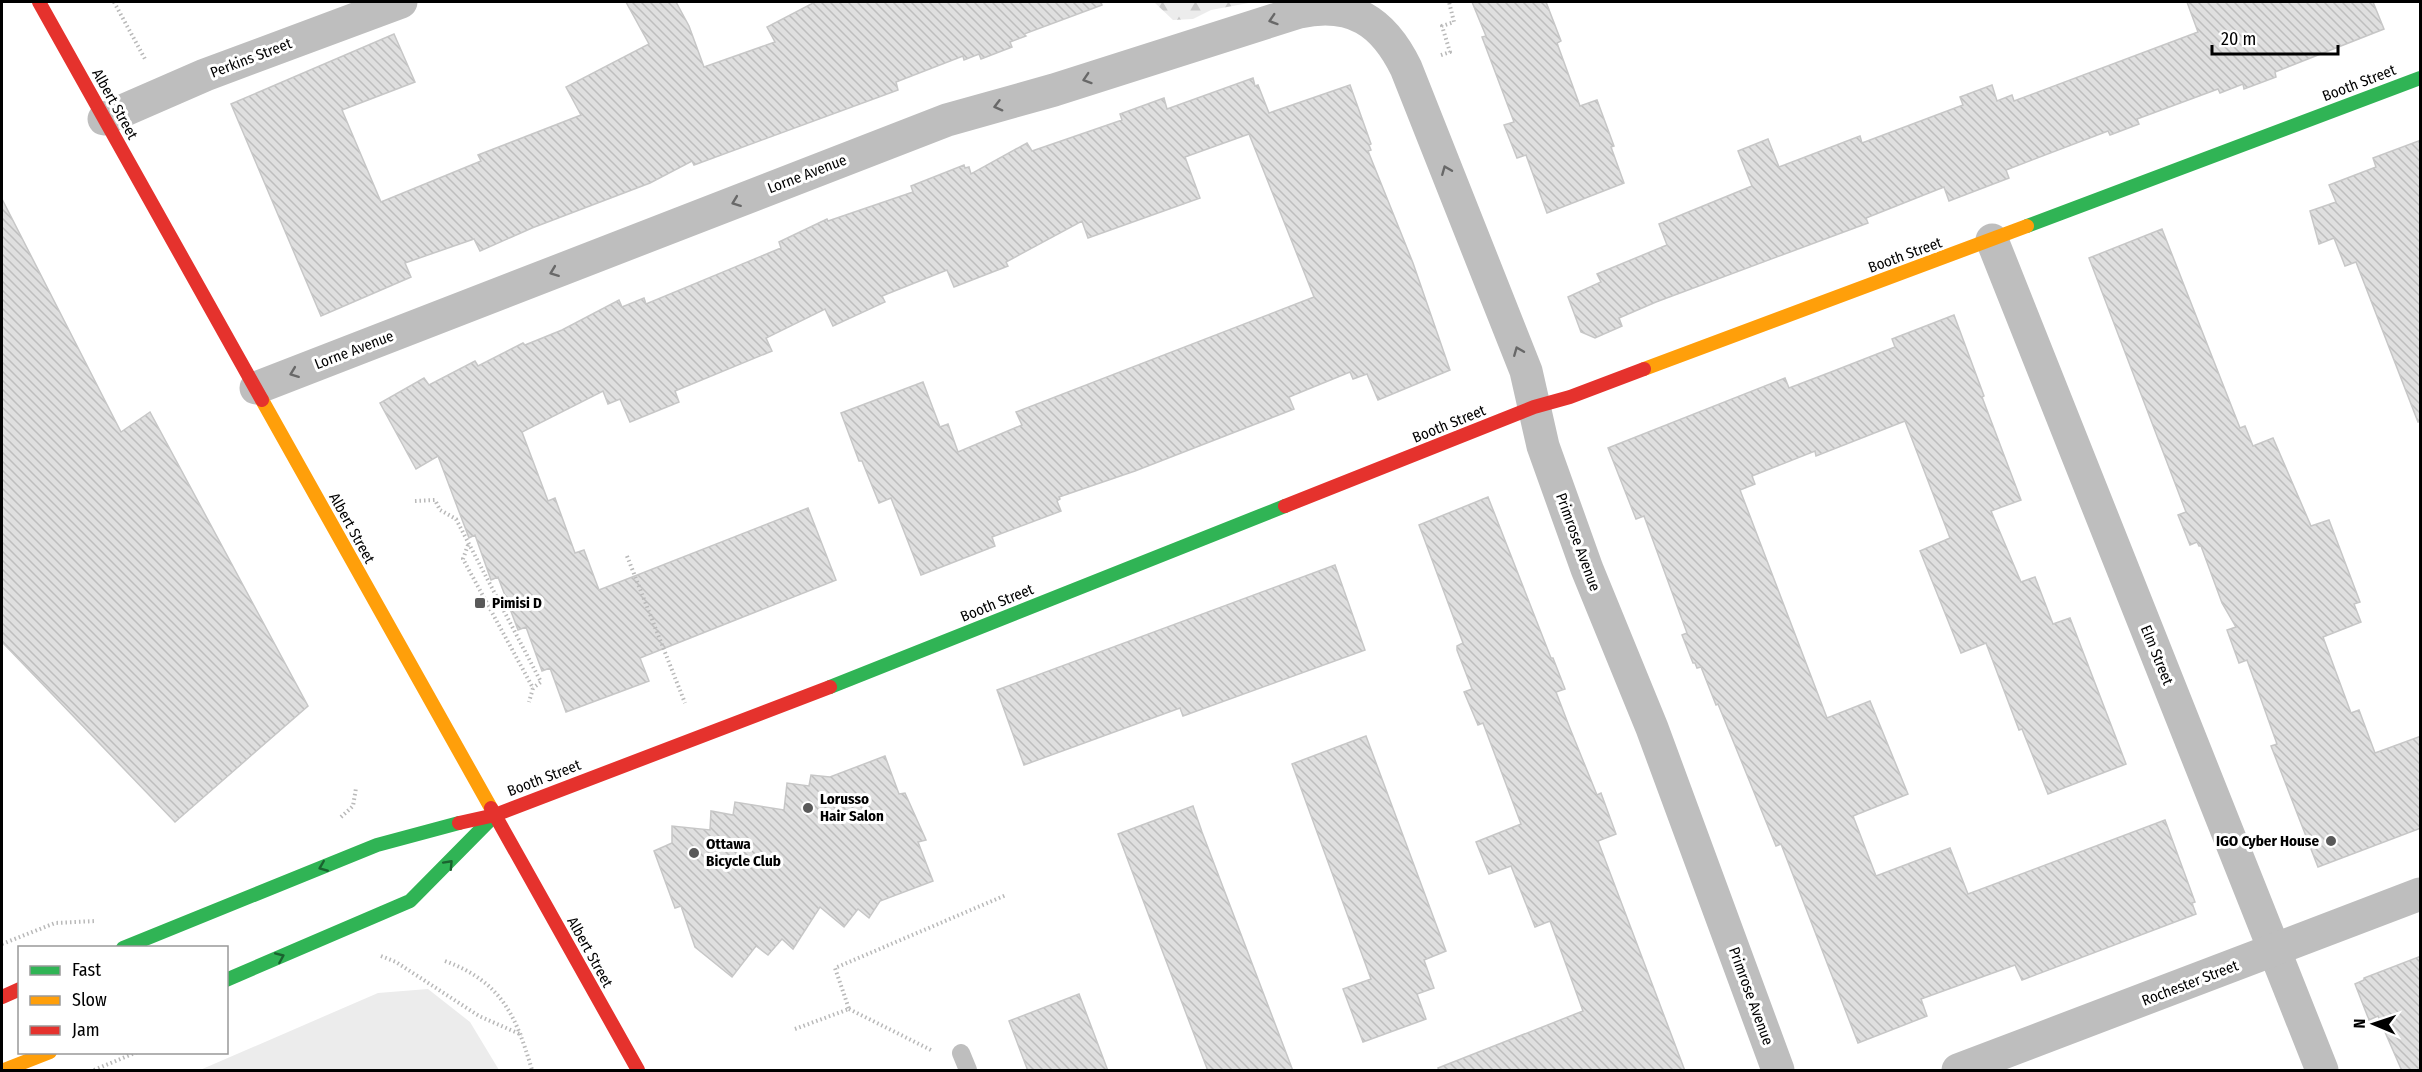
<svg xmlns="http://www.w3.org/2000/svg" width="2422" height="1072" viewBox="0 0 2422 1072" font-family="'Fira Sans Condensed',sans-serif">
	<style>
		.green { fill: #ececec }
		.forest { fill: url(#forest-firs) }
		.building { fill: url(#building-back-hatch); stroke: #c7c7c7; stroke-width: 1.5 }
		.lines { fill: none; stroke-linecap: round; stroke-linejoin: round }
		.path { stroke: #b9b9b9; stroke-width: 4; stroke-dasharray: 1.5 3; stroke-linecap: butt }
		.lane { stroke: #bebebe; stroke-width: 18 }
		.street { stroke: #bebebe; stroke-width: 33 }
		.fast { stroke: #30b455; stroke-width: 14 }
		.slow { stroke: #ff9f0a; stroke-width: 14 }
		.jam { stroke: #e5322d; stroke-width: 14 }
		.oneway { stroke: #686868 }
		.oneway2 { stroke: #1a632f }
		.poi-dot { fill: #595959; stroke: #fff; stroke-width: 2 }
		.labels { text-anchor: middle; stroke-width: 6; stroke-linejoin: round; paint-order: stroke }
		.street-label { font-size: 15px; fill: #000; stroke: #fff }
		.poi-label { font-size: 15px; font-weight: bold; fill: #000; stroke: #fff; text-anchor: start }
	</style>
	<defs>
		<pattern id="forest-firs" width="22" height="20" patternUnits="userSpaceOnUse" patternTransform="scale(1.5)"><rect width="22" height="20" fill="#ececec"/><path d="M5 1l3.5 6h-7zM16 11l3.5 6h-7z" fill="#c9c9c9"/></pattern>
		<pattern id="building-back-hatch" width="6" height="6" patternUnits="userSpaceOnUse" patternTransform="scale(1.5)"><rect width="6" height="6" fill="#dfdfdf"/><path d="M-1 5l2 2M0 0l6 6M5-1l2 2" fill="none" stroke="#bebebe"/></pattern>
	</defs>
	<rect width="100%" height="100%" fill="#fff"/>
	<path class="green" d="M428 989 470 1022 499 1070H200L378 993Z"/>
	<path class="forest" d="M1154 2H1254L1211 10 1193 19 1173 20Z"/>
	<g class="building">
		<path d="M626 2H676L689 26 704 67 775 42 767 27 815 2H1101L1102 5 1024 34 1026 36 1010 42 1012 47 981 59 979 54 964 60 963 56 896 82 898 90 694 165 692 161 650 183 532 228 480 251 474 239 405 263 411 277 321 316 231 104 394 34 415 82 342 110 381 202 481 161 478 155 581 115 566 87 649 44Z"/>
		<path d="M1472 2H1546L1561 41 1557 43 1580 106 1597 100 1614 146 1611 147 1624 183 1547 213 1526 155 1517 158 1504 125 1514 122 1482 37 1486 36Z"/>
		<path d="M2187 2H2373L2384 29 2275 72 2276 77 2244 89 2243 84 2220 93 2218 89 2137 119 2139 124 2110 135 2108 131 2006 170 2009 178 1949 201 1944 187 1866 218 1868 223 1656 302 1619 318 1622 326 1595 338 1581 332 1568 297 1601 282 1597 274 1667 245 1659 224 1752 186 1738 151 1768 139 1779 167 1860 136 1862 143 1963 105 1960 97 1992 85 1997 101 2012 95 2014 101 2198 32Z"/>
		<path d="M1253 78 1255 86 1258 85 1269 113 1350 85 1371 144 1369 145 1371 150 1368 151 1413 263 1450 370 1378 400 1367 374 1353 379 1350 372 1289 397 1294 409 1135 471 1059 497 1060 499 1057 501 1061 511 992 537 995 546 921 575 891 498 879 503 862 461H859L841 413 923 382 940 427 948 424 958 452 1022 425 1016 412 1314 297 1249 134 1185 157 1200 198 1088 238 1082 221 1006 262 1008 266 954 287 947 270 882 296 885 302 833 326 825 309 766 338 772 351 675 391 679 402 630 422 620 399 608 404 603 391 522 432 548 501 555 498 575 553 584 550 599 590 808 508 836 580 640 658 649 681 566 712 550 668 542 671 526 627 518 630 498 577 491 580 475 535 469 538 438 456 416 469 380 403 424 378 429 385 475 361 478 366 523 343 525 345 562 330 619 300 622 307 644 298 646 304 781 248 779 242 827 219 828 221 913 192 911 186 964 165 965 168 969 167 971 174 1027 143 1032 151 1122 120 1120 114 1164 98 1167 109Z"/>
		<path d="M2421 140V421L2418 422 2356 262 2345 266 2334 238 2319 244 2310 211 2336 202 2329 185 2376 167 2373 158Z"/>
		<path d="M2 199 121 432 150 412 308 706 175 822 2 642Z"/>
		<path d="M2162 229 2240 428 2245 426 2253 446 2273 438 2311 526 2329 520 2360 602 2354 604 2361 622 2323 637 2351 713 2359 710 2375 753 2421 736V828L2318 867 2271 746 2277 744 2247 660 2239 663 2227 630 2236 627 2222 603 2201 546H2199L2197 542 2190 545 2178 515 2186 512 2089 258Z"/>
		<path d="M1954 315 1984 396 1982 397 2021 500 1991 511 2021 582 2035 577 2053 624 2070 618 2126 764 2048 794 2022 729 2019 730 1986 643 1961 653 1920 551 1950 538 1905 421 1816 456 1815 451 1752 476 1755 484 1740 490 1827 718 1870 701 1908 794 1853 816 1876 876 1950 848 1968 894 2165 820 2195 902 2192 903 2196 914 2022 980 2015 965 1921 999 1927 1016 1858 1043 1781 844 1776 846 1718 704 1716 705 1701 667 1697 668 1695 663H1693L1682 635 1687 633 1644 516 1636 519 1608 448 1785 378 1789 388 1831 372 1895 347 1892 339Z"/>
		<path d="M1488 497 1551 658H1553L1565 689 1556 692 1569 726 1597 795 1601 793 1616 834 1598 841 1685 1071H1439L1438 1068 1583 1011 1550 921 1535 927 1511 866 1489 874 1476 842 1521 824 1483 723 1478 725 1464 692 1472 689 1457 650V646L1463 643 1419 525Z"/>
		<path d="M1335 565 1365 650 1183 716 1180 708 1024 765 997 690Z"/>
		<path d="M1366 736 1446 951 1424 960 1434 988 1417 994 1426 1019 1363 1042 1343 989 1371 979 1292 764Z"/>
		<path d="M885 756 899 794 905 793 926 840 918 842 933 881 880 901 869 918 858 909 844 927 820 907 793 949 782 939 768 955 756 946 732 977 695 947 681 906 675 908 654 851 672 843V826L710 830 711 811 733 815 735 802 784 810 787 783 809 786 811 775 830 777Z"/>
		<path d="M1193 806 1202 832 1293 1071H1208L1138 887 1118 834Z"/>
		<path d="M2421 956V1071H2402L2378 1016 2369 1020 2355 984 2364 980V978Z"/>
		<path d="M1079 994 1108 1071H1028L1009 1021Z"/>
	</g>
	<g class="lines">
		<g class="path">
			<path d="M114 2 145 59"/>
			<path d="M1441 55 1450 52 1442 26 1454 22 1449 2"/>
			<path d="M415 501 435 500 440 510 456 519 541 682 533 688"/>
			<path d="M468 545 463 559 533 688 529 702"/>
			<path d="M627 556 685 703"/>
			<path d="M341 817 353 806 356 788"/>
			<path d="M2 944 55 923 96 921"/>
			<path d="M381 956 396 962 479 1016 522 1035"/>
			<path d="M445 961C502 982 516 1016 532 1070"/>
			<path d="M849 1009 931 1050"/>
			<path d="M795 1029 849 1009 835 968 1006 895"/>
			<path d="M94 1070 137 1052"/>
		</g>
		<path class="lane" d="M961 1053 968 1070"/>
		<g class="street">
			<path d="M104 119 205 75 401 2"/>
			<path d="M1992 240 2322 1070"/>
			<path d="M256 388 947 120 1054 90 1299 12C1352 1 1383 21 1406 68L1526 371 1543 446 1587 569 1652 728 1778 1070"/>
			<path d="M1958 1070 2420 894"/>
		</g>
		<g class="fast">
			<path d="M2027 226 2420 78"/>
			<path d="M830 687 1285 506"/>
			<path d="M123 948 377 845 459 823"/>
			<path d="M226 980 410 901 495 815"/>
		</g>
		<g class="slow">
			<path d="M1644 369 2027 226"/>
			<path d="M262 400 491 808"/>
			<path d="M4 1070 50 1052"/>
		</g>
		<g class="jam">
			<path d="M39 2 262 400"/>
			<path d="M1285 506 1534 407 1570 397 1644 369"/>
			<path d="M491 808 638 1070"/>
			<path d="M459 823 495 815 830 687"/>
			<path d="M2 997 20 989"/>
		</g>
	</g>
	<defs><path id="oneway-chevron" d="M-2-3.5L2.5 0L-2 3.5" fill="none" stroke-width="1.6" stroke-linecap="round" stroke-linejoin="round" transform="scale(1.5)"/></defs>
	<g class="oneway">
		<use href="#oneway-chevron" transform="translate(1273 20) rotate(162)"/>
		<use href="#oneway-chevron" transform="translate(1087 79) rotate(162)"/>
		<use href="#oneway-chevron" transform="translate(998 106) rotate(165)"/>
		<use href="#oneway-chevron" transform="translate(1446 170) rotate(-112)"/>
		<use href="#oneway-chevron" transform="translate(736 202) rotate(159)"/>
		<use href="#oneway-chevron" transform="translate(554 272) rotate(159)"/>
		<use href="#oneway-chevron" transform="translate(1518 351) rotate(-112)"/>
		<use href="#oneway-chevron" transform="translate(294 373) rotate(159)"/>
	</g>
	<g class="oneway2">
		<use href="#oneway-chevron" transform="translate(449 864) rotate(-47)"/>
		<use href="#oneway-chevron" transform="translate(323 867) rotate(158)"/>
		<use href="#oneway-chevron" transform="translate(280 957) rotate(-23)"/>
	</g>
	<g class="poi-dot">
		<rect x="474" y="597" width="12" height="12" rx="3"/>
		<circle cx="808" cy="808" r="6"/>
		<circle cx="2331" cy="841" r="6"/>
		<circle cx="694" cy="853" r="6"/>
	</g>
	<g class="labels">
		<g class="street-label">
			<text transform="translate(251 58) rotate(-21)" y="5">Perkins Street</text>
			<text transform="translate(2359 83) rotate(-21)" y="5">Booth Street</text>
			<text transform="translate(115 104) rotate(61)" y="5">Albert Street</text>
			<text transform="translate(807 174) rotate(-21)" y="5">Lorne Avenue</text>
			<text transform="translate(1905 255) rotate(-20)" y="5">Booth Street</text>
			<text transform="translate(354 350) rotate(-21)" y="5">Lorne Avenue</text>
			<text transform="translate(1449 424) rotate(-22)" y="5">Booth Street</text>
			<text transform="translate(352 528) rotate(61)" y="5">Albert Street</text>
			<text transform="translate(1578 542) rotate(70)" y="5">Primrose Avenue</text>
			<text transform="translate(997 603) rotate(-22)" y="5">Booth Street</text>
			<text transform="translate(2157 655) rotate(68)" y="5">Elm Street</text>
			<text transform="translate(544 778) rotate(-21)" y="5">Booth Street</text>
			<text transform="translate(590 952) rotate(61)" y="5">Albert Street</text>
			<text transform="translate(2190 983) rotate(-21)" y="5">Rochester Street</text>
			<text transform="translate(1751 996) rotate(70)" y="5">Primrose Avenue</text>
		</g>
		<g class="poi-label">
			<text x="492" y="608">Pimisi D</text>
			<text x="820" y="804">Lorusso<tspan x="820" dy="17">Hair Salon</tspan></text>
			<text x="2319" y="846" text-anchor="end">IGO Cyber House</text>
			<text x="706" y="849">Ottawa<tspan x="706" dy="17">Bicycle Club</tspan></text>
		</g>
	</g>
	<rect width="2422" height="1072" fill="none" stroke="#000000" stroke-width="6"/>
	<rect x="18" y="946" width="210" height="108" fill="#ffffff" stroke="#999999" stroke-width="1.5"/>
	<rect x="30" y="966" width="30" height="9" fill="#30b455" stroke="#999999" stroke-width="1.5"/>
	<text x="72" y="976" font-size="18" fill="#000000">Fast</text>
	<rect x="30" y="996" width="30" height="9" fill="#ff9f0a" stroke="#999999" stroke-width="1.5"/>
	<text x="72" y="1006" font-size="18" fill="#000000">Slow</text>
	<rect x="30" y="1026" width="30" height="9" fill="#e5322d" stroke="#999999" stroke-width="1.5"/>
	<text x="72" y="1036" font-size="18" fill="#000000">Jam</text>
	<g transform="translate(2374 1024) rotate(272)" stroke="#ffffff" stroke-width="4.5" paint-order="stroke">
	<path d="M0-4.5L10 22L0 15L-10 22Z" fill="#000000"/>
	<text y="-9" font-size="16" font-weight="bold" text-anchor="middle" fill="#000000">N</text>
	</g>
	<path d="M2212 45v9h126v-9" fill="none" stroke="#000000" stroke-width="3"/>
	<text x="2221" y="45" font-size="18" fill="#000000" stroke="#ffffff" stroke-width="4.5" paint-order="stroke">20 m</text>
</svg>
